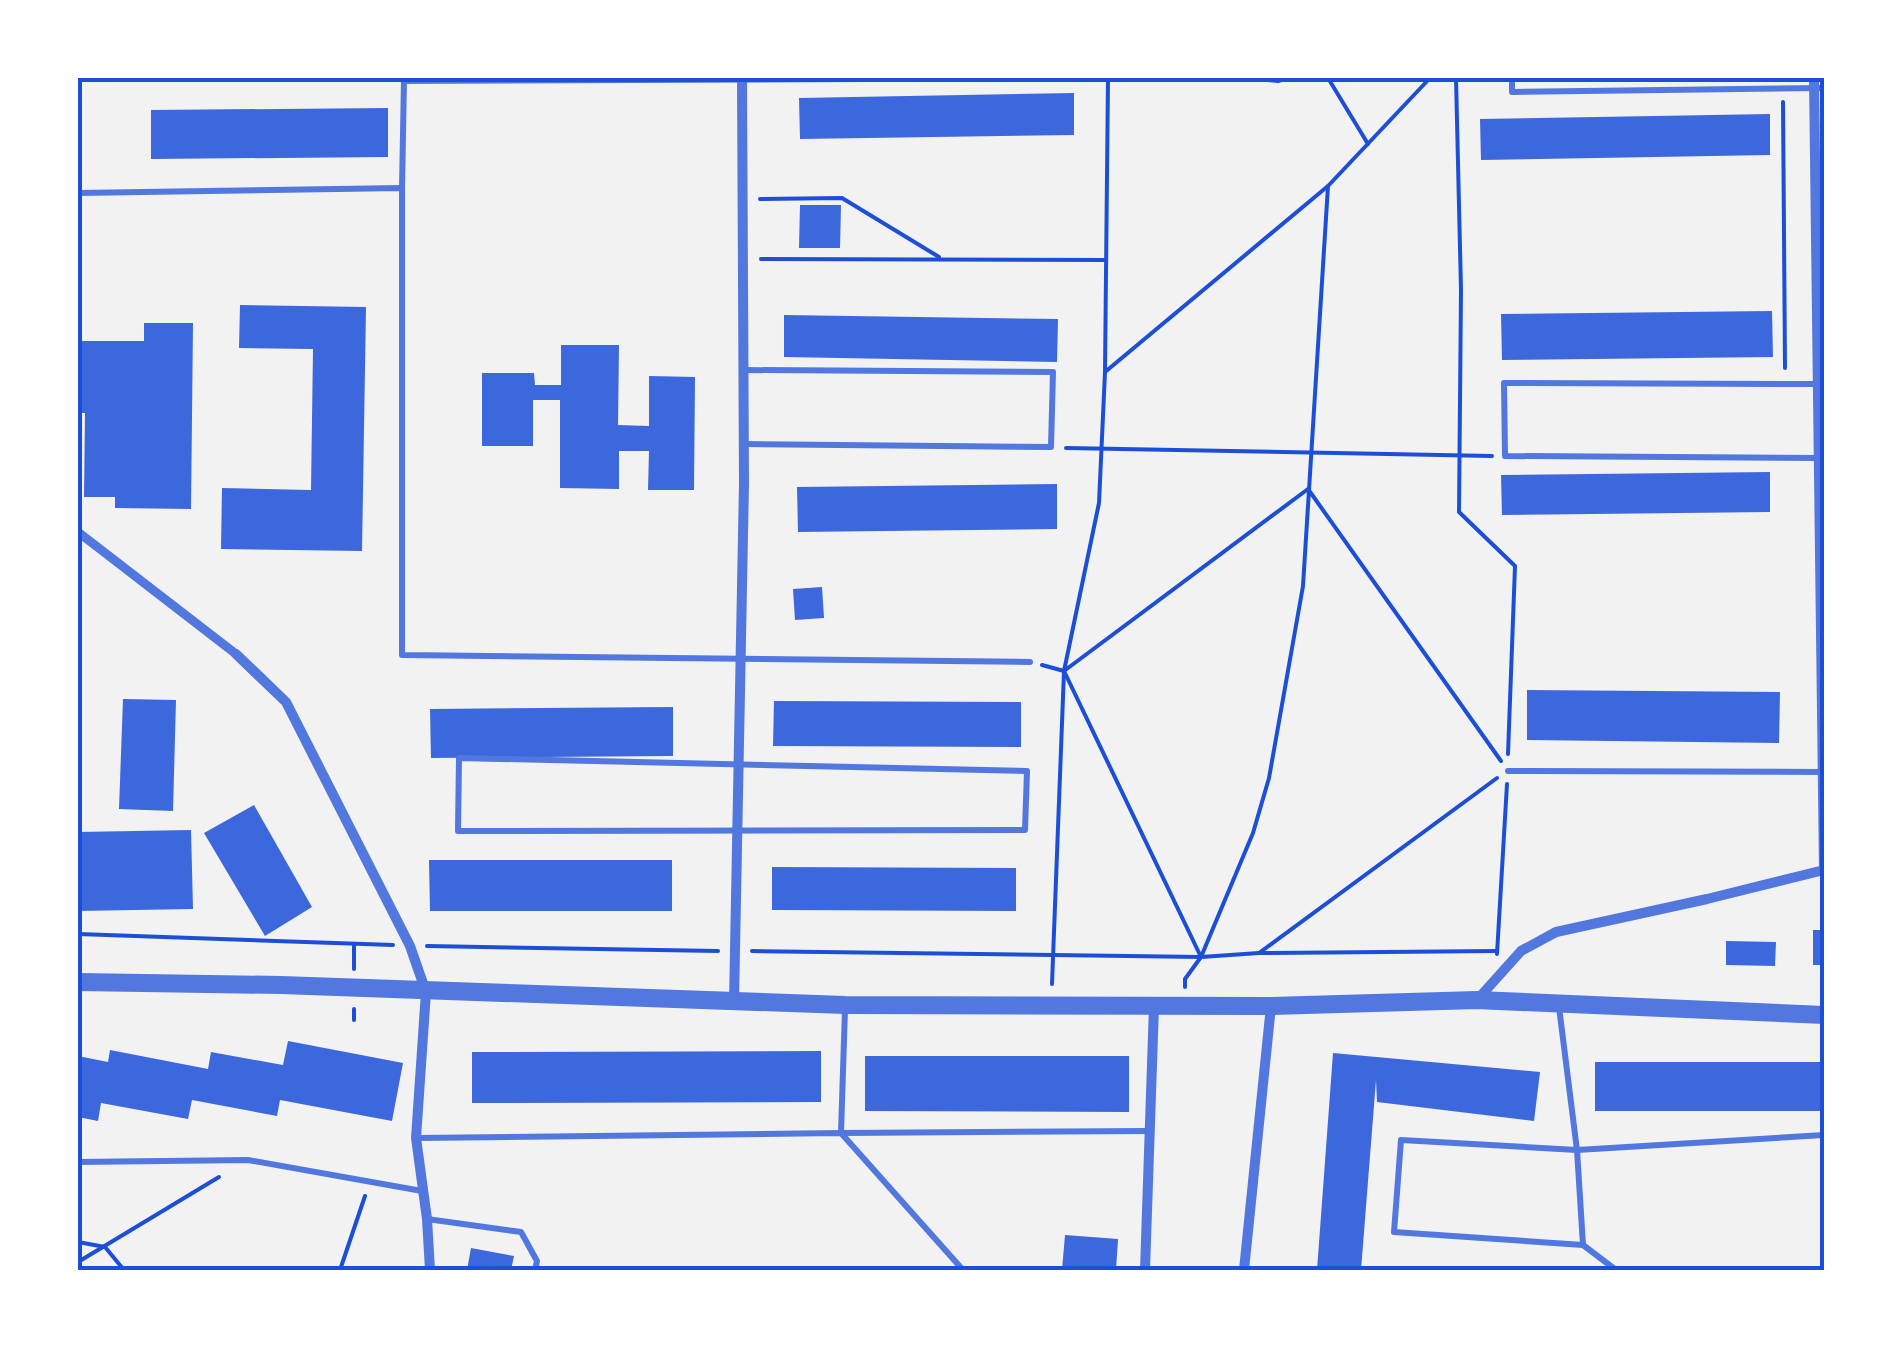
<svg xmlns="http://www.w3.org/2000/svg" width="1902" height="1348" viewBox="0 0 1902 1348" font-family="'DejaVu Sans',sans-serif">
	<style>
		.building { fill: #3d67dc }
		.lines { fill: none; stroke-linecap: round; stroke-linejoin: round }
		.path { stroke: #1d4ed8; stroke-width: 4 }
		.service { stroke: #5277de; stroke-width: 6 }
		.pedestrian { stroke: #5277de; stroke-width: 9 }
		.minor { stroke: #5277de; stroke-width: 10 }
		.tertiary { stroke: #5277de; stroke-width: 18 }
		.neatline { fill: none; stroke: #1d4ed8; stroke-width: 4 }
	</style>
	<rect width="100%" height="100%" fill="#f2f2f2"/>
	<g class="building">
		<path d="M1074 93V135L800 139 799 98Z"/>
		<path d="M388 108V157L151 159V110Z"/>
		<path d="M1770 114V155L1481 160 1480 119Z"/>
		<path d="M800 205H841L840 248H799Z"/>
		<path d="M240 305 366 307 362 551 221 549 222 488 311 490 313 349 239 348Z"/>
		<path d="M1772 311 1773 357 1502 360 1501 314Z"/>
		<path d="M784 315 1058 319 1057 362 784 357Z"/>
		<path d="M144 323H193L191 509 115 508V497H84L85 413H78V341H144Z"/>
		<path d="M561 345H619L618 425 649 426V376L695 377 694 490H648L649 451H619V489L560 488V400H533V446H482V373H534L535 385H561Z"/>
		<path d="M1770 472V512L1502 515 1501 475Z"/>
		<path d="M1057 484V529L798 532 797 487Z"/>
		<path d="M822 587 824 618 795 620 793 589Z"/>
		<path d="M1527 690 1780 692 1779 743 1527 740Z"/>
		<path d="M123 699 176 700 173 811 119 809Z"/>
		<path d="M774 701 1021 702V747L773 746Z"/>
		<path d="M673 707V756L431 758 430 709Z"/>
		<path d="M254 805 312 907 265 936 204 833Z"/>
		<path d="M191 830 193 909 78 911V832Z"/>
		<path d="M429 860H672V911H430Z"/>
		<path d="M772 867 1016 868V911L772 910Z"/>
		<rect x="1813" y="930" width="11" height="35"/>
		<path d="M1726 941 1776 942 1775 966 1726 965Z"/>
		<path d="M288 1041 403 1063 392 1121 280 1100 277 1116 192 1100 188 1119 101 1103 98 1121 78 1117V1056L108 1062 110 1050 208 1069 211 1052 283 1065Z"/>
		<path d="M821 1051V1102L472 1103V1052Z"/>
		<path d="M1333 1053 1540 1072 1534 1121 1377 1102 1376 1080 1361 1270H1317Z"/>
		<path d="M865 1056H1129V1112L865 1111Z"/>
		<rect x="1595" y="1062" width="229" height="49"/>
		<path d="M1065 1235 1118 1239 1116 1270H1062Z"/>
		<path d="M471 1248 514 1256 511 1270H467Z"/>
	</g>
	<g class="lines">
		<g class="path">
			<path d="M1248 78 1278 81 1289 78"/>
			<path d="M1328 78 1368 144"/>
			<path d="M1456 78 1461 290 1459 512 1515 566 1508 754"/>
			<path d="M1783 102 1785 368"/>
			<path d="M760 199 842 198 939 257"/>
			<path d="M761 259 1106 260"/>
			<path d="M1105 372 1328 186"/>
			<path d="M1066 448 1492 456"/>
			<path d="M1042 665 1064 671 1201 957"/>
			<path d="M1064 671 1308 489 1501 761"/>
			<path d="M78 934 393 945"/>
			<path d="M427 946 718 951"/>
			<path d="M752 951 1201 957 1259 953 1497 951"/>
			<path d="M1259 953 1497 778"/>
			<path d="M1497 954 1507 784"/>
			<path d="M354 969V944"/>
			<path d="M1052 984 1064 671 1099 503 1105 372 1108 78"/>
			<path d="M1185 987V979L1201 957 1253 833 1269 778 1303 586 1328 186 1430 78"/>
			<path d="M354 1020V1009"/>
			<path d="M78 1242 105 1247 124 1270"/>
			<path d="M78 1262 219 1177"/>
			<path d="M340 1270 365 1196"/>
		</g>
		<g class="service">
			<path d="M1512 78V92L1824 88"/>
			<path d="M404 81 1070 78"/>
			<path d="M402 188 404 80"/>
			<path d="M78 193 402 188V655L1030 662"/>
			<path d="M743 370 1053 372 1051 447 745 444"/>
			<path d="M1817 384 1504 383 1505 456 1818 458"/>
			<path d="M459 758 1027 771 1025 830 458 831Z"/>
			<path d="M1508 771 1824 772"/>
			<path d="M1559 1007 1577 1150 1583 1245"/>
			<path d="M845 1009 841 1133 1149 1131"/>
			<path d="M416 1138 841 1133 963 1270"/>
			<path d="M78 1162 248 1160 422 1191"/>
			<path d="M427 1219 521 1232 537 1261 535 1270"/>
			<path d="M1616 1270 1583 1245 1394 1232 1401 1140 1577 1150 1824 1135"/>
		</g>
		<path class="pedestrian" d="M78 532 236 654"/>
		<g class="minor">
			<path d="M1814 78 1824 870"/>
			<path d="M236 654 286 702 410 946 426 992 416 1138 427 1219 430 1270"/>
			<path d="M1477 1000 1521 951 1556 932 1707 899 1824 870"/>
			<path d="M734 1002 744 483 742 78"/>
			<path d="M1145 1270 1154 1006"/>
			<path d="M1244 1270 1271 1006"/>
		</g>
		<path class="tertiary" d="M78 982 281 985 845 1005 1271 1006 1477 1000 1824 1015"/>
	</g>
	<rect width="1902" height="1348" fill="none" stroke="#ffffff" stroke-width="160"/>
	<rect x="80" y="80" width="1742" height="1188" class="neatline"/>
</svg>
